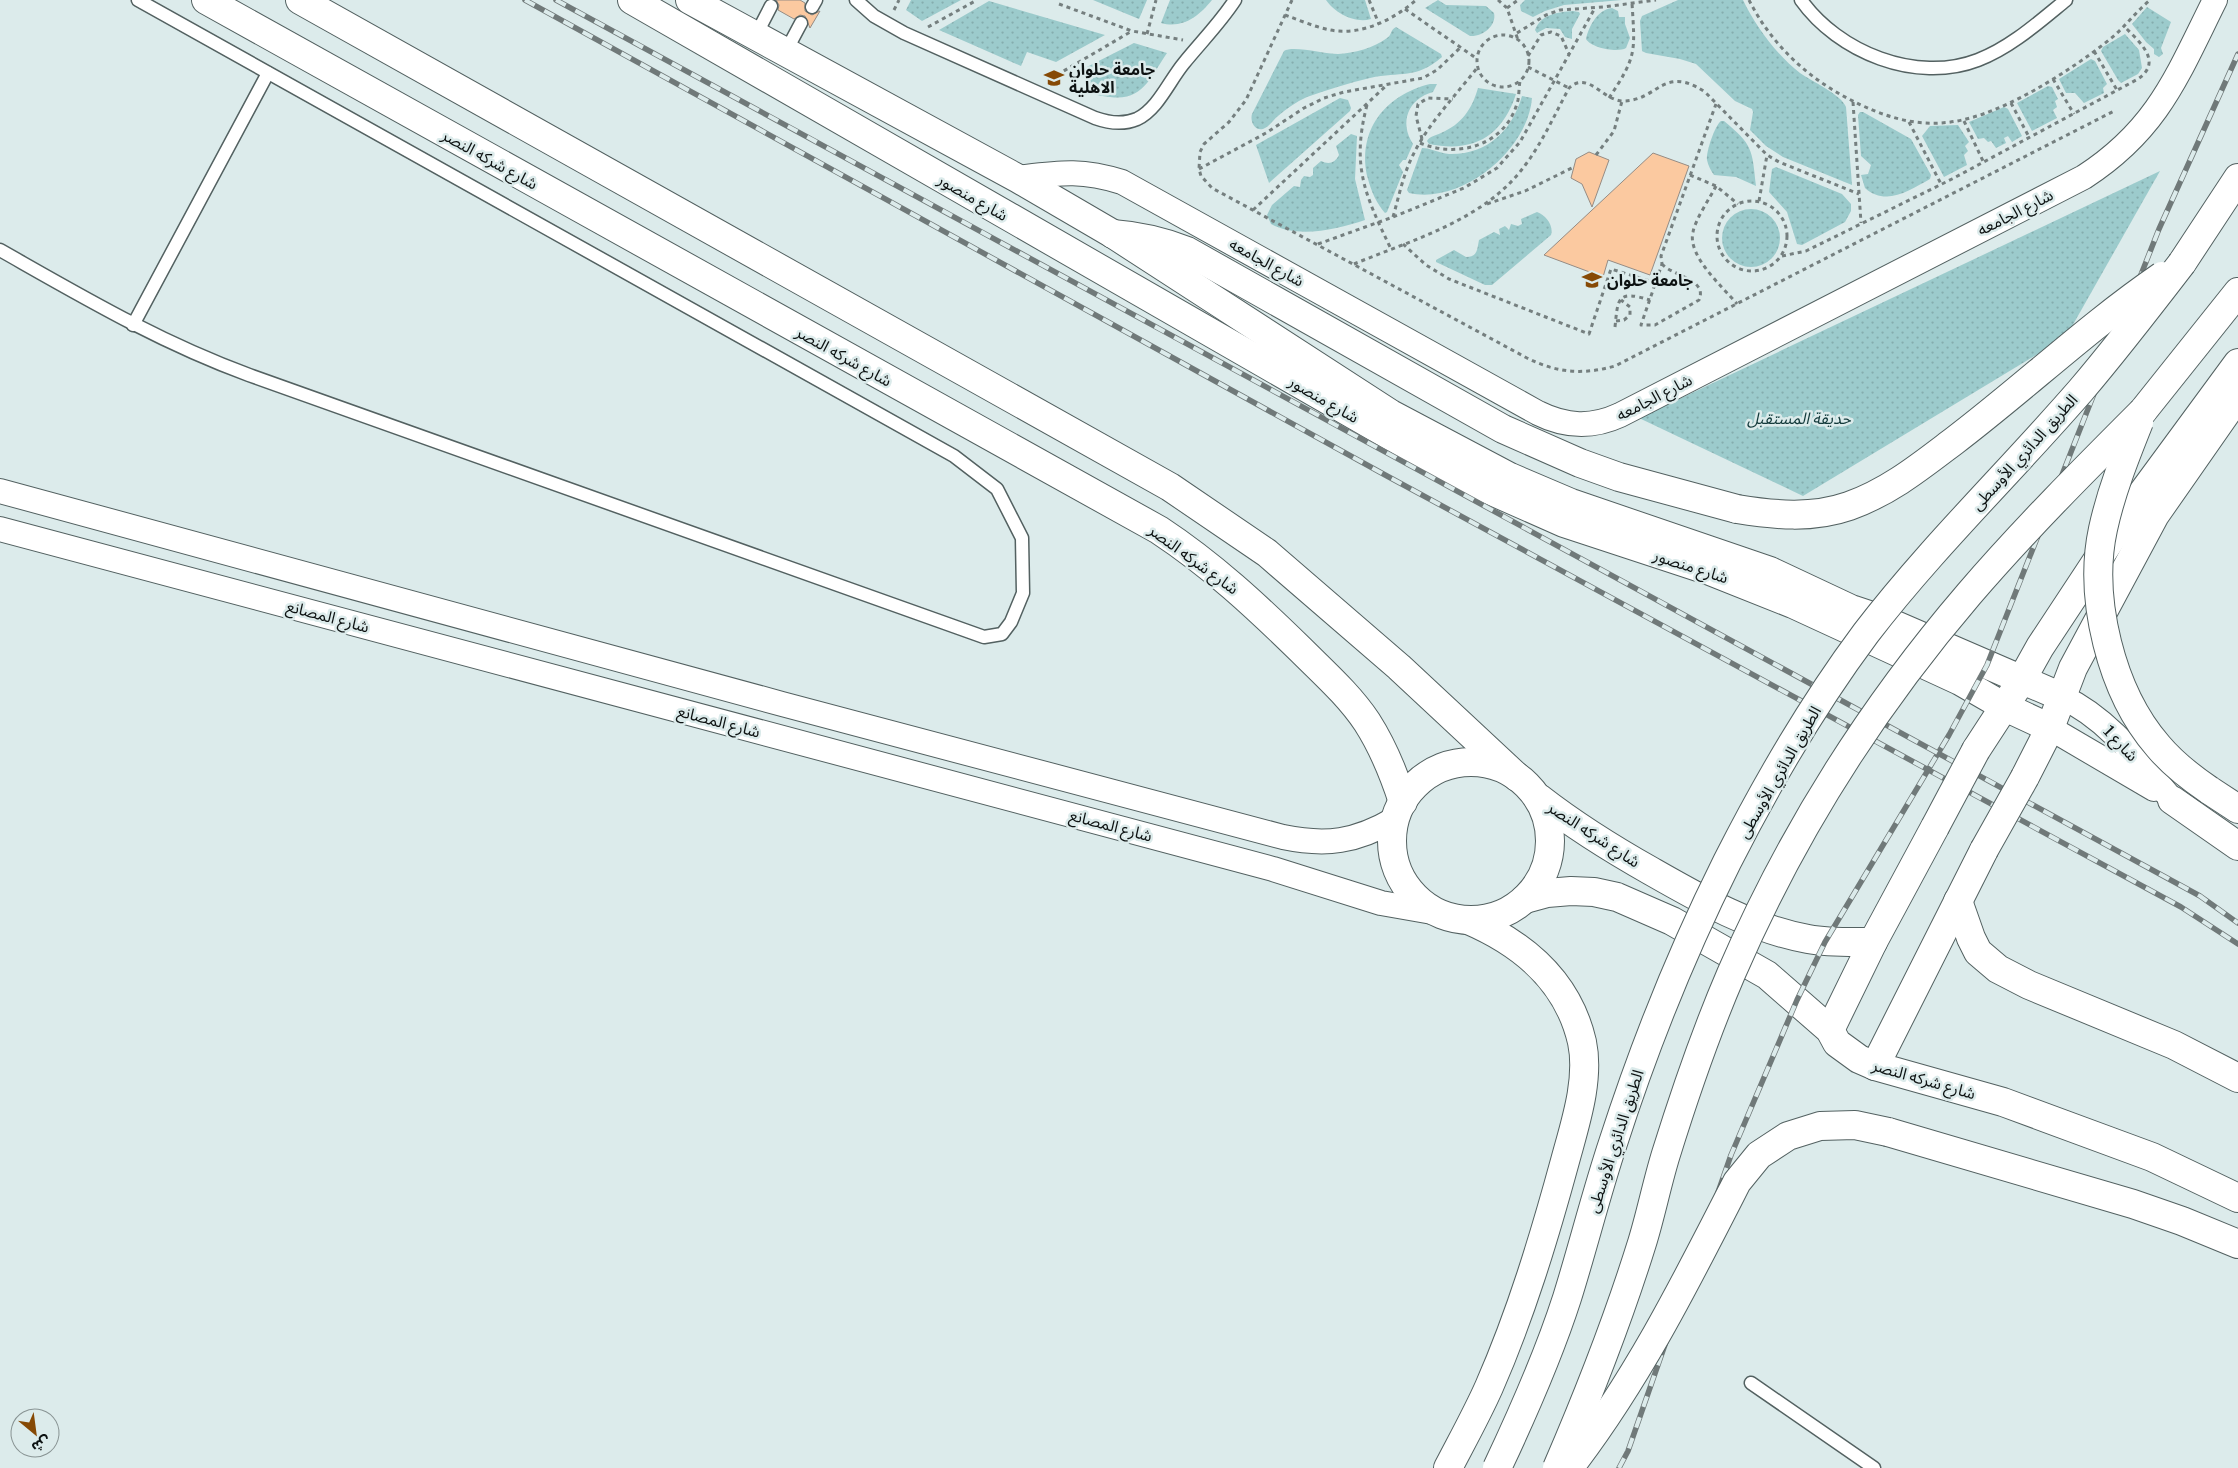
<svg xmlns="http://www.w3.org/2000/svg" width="2238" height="1468" viewBox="0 0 2238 1468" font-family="Merriweather,'Noto Sans Arabic',serif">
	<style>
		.garden { fill: url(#garden-dots) }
		.building { fill: #fbc9a0; stroke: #968c84 }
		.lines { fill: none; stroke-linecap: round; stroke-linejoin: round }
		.lane-casing { stroke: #536161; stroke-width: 15 }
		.street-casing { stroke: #536161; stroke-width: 26 }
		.secondary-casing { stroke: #536161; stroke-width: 30 }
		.highway-casing { stroke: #536161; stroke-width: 30 }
		.path { stroke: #757f7f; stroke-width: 3; stroke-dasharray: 4 4; stroke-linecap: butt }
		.lane { stroke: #fff; stroke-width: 12 }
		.street { stroke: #fff; stroke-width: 24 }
		.secondary { stroke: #fff; stroke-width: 28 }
		.highway { stroke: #fff; stroke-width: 28 }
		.rail-casing { stroke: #707979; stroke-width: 5.5 }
		.rail { stroke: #dcebeb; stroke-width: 4; stroke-dasharray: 11; stroke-linecap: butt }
		.secondary-bridge-casing { stroke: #536161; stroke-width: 30; stroke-linecap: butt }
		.highway-bridge-casing { stroke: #536161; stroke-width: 30; stroke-linecap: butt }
		.secondary-bridge { stroke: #fff; stroke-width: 28 }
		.highway-bridge { stroke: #fff; stroke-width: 28 }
		.labels { text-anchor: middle; stroke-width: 5; stroke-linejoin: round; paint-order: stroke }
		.poi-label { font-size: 16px; font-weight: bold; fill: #0d1212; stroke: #dcebeb; text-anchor: start }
		.street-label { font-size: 16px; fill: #0d1212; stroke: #dcebeb }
		.park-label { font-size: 16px; font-style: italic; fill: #133a3b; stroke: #dcebeb }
	</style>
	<defs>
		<pattern id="garden-dots" width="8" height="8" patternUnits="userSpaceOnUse" patternTransform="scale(1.25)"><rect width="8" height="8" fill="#9ccbcc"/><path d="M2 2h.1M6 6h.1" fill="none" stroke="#85adae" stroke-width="1.8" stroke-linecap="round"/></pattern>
	</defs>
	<rect width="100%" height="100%" fill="#dcebeb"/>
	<g class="garden">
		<path d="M911 0H961L922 21 906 10Z"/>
		<path d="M1093 0H1147L1139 19Z"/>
		<path d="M1170 0H1212C1199 16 1183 29 1161 23Z"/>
		<path d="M1326 0H1365L1371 19C1355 24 1335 13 1326 0Z"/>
		<path d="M1438 0 1446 5 1486 6 1494 13C1497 26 1482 37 1470 36L1425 8Z"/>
		<path d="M1525 0H1622L1564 5 1545 11 1533 17 1521 11 1520 5Z"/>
		<path d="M1678 0H1743C1756 27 1776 54 1800 73 1811 81 1842 95 1846 107L1852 185 1783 157 1766 146 1750 130 1753 112 1752 109 1735 101 1696 64 1680 59 1646 53 1642 51 1640 21 1642 16Z"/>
		<path d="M989 1 1105 35 1056 62 1027 52 1021 66 939 30Z"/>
		<path d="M2147 7 2171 22 2161 48 2163 54 2159 57 2154 54V49L2146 42 2132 24Z"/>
		<path d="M1612 8 1618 11 1619 17H1625V24L1630 38 1626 48C1618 53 1591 48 1586 39 1589 26 1597 10 1612 8Z"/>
		<path d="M1573 11 1579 12 1580 14 1572 29V39L1565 37 1560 29 1546 28 1537 33 1535 30C1541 14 1558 12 1573 11Z"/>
		<path d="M1396 27 1441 54 1442 57C1415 80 1401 71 1370 78 1349 83 1327 90 1307 97 1296 102 1286 109 1278 116 1273 120 1269 127 1263 129 1254 131 1250 121 1252 114L1284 51C1293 45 1324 54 1338 54 1354 53 1374 48 1387 38 1392 35 1390 30 1396 27Z"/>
		<path d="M2125 34 2139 50 2142 68 2138 74 2121 83 2118 80 2101 51 2103 47Z"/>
		<path d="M1134 43 1167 53C1151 76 1143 102 1110 97 1102 96 1094 95 1087 92L1091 77 1079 71Z"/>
		<path d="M2091 59 2095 61 2107 84 2103 88 2104 93 2084 103 2075 93H2066L2059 79Z"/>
		<path d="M1430 84H1437L1433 92C1408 99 1399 122 1413 144L1406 160H1403L1399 165 1403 172 1387 212 1385 213C1377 204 1371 191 1368 179 1356 131 1385 95 1430 84Z"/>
		<path d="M2048 86 2052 87 2058 99 2055 101 2057 107 2053 110 2057 118 2032 131 2017 103Z"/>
		<path d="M1478 88 1516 94C1502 137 1473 153 1429 144L1427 141C1430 136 1435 136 1441 133 1462 124 1472 109 1478 88Z"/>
		<path d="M1522 96 1532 98C1528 150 1462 205 1409 193L1407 190 1422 148C1430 148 1440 153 1449 154 1487 155 1512 131 1522 96Z"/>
		<path d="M1340 98 1348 100 1351 108 1350 111 1269 183 1256 145Z"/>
		<path d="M2004 107 2008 109 2022 136 2012 142 2008 136 2004 138 2006 143 1996 148 1991 141 1988 142 1984 138 1978 139 1969 122Z"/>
		<path d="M1860 112H1863L1911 139 1931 175 1930 179C1910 190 1886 207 1865 188L1861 175 1868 174 1871 165 1861 156 1858 115Z"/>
		<path d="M1721 121H1724C1753 145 1752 149 1756 186L1736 177 1714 175C1711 171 1708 165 1707 160 1706 152 1715 125 1721 121Z"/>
		<path d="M1958 125 1969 142 1965 146 1968 151 1964 155 1967 165 1944 177 1922 136 1930 126Z"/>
		<path d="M1351 134 1357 136 1355 179 1365 220C1337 229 1299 239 1271 224L1267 215 1272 205 1294 186 1300 187 1301 180 1304 176 1310 177 1313 175V168L1321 161C1329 165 1335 163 1339 155L1336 146Z"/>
		<path d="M1776 167 1842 194 1851 204V211L1845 222 1802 245 1797 244 1787 212 1769 192 1772 169Z"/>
		<path d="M2160 171 2066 337 1803 496 1639 418Z"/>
		<circle cx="1751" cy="238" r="29"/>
		<path d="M1537 212C1546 215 1554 226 1551 235L1492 285H1485L1436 262V260L1454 250 1466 257C1478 257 1477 249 1479 240L1494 232 1500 235 1499 229 1505 226 1509 230 1511 224 1518 226 1522 224 1521 219Z"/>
	</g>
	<g class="building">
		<path d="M776 0H800L805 3V11L812 15 820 11 810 28 805 16 800 15 794 19 778 10 779 5Z"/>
		<path d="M1589 152 1609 160 1592 207 1582 184 1571 178 1576 159Z"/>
		<path d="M1653 153 1689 166 1650 275 1608 260 1603 277 1544 255Z"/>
	</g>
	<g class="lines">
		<defs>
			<g id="lane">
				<path d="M856 0 874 16 904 33 1095 118C1109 123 1123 125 1137 119 1158 109 1169 81 1184 63 1201 42 1220 23 1235 0"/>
				<path d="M1801 0C1838 52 1916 84 1978 60 2010 48 2039 22 2066 0"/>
				<path d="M812 7 816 0"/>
				<path d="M755 37 771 6"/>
				<path d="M785 53 801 23"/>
				<path d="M0 250C83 297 159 342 249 375L984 637 1002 634 1011 622 1023 593 1022 538 997 489 954 456 138 0"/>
				<path d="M133 325 268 73"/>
				<path d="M1751 1383 1874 1468"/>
			</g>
			<g id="street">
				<path d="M1017 178C1059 173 1080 169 1122 182L1538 413C1566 427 1592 428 1620 415L2084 177C2158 129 2177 76 2215 0"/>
				<path d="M0 491 782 704 1283 837C1326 846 1356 842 1395 819"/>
				<path d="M0 529 1273 869 1381 903 1438 913"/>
				<path d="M2062 697C2109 719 2139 761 2172 800"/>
				<path d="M2050 728 2154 789"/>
			</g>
			<g id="secondary">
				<path d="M206 0 1159 530C1212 565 1256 606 1301 650 1324 673 1349 695 1367 722 1383 747 1394 774 1403 802"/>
				<path d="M300 0 1170 487 1267 553 1399 667 1517 777"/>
				<path d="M632 0 1469 481 1564 523 1710 571 1793 604 1960 681 2005 707 2050 728"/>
				<path d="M690 0 1017 178 1113 234 1391 414 1510 477 1571 503 1770 571 1851 609 1884 620 2062 697"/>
				<path d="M1976 750 2021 681 2040 647 2135 503 2238 363"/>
				<circle cx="1471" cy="841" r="79"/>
				<path d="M2025 777 2050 728 2073 668 2155 515 2238 396"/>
				<path d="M1539 798C1575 826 1612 849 1651 871 1700 899 1752 929 1808 939 1830 943 1851 942 1873 942"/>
				<path d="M2172 800 2238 846"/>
				<path d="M1525 899 1547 893 1571 891 1594 892 1617 897 1672 921 1767 975 1830 1030 1837 1043 1859 1059 1875 1066 2003 1102 2152 1157 2238 1198"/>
				<path d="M1958 901 1971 938 1978 952 1998 969 2029 985 2174 1045 2238 1078"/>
				<path d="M1830 1030 1873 942 1935 827"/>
				<path d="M1875 1066 1984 850"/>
			</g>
			<g id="highway">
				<path d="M1113 234C1140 236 1162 241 1187 251L1503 429 1580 463 1619 477 1737 509"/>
				<path d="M2182 263 2238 178"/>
				<path d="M2143 411 2238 292"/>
				<path d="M2209 790 2238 809"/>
				<path d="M1888 1132 2133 1204 2182 1221 2238 1244"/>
				<path d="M1448 1468C1462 1441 1477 1414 1489 1387 1521 1314 1544 1238 1565 1161 1575 1124 1590 1080 1582 1042 1568 981 1524 944 1468 920"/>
			</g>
		</defs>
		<use href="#lane" class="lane-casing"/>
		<use href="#street" class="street-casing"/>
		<use href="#secondary" class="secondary-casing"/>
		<use href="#highway" class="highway-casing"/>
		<g class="path">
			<path d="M1292 0 1246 100 1229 122 1204 144 1200 152 1199 169 1201 176 1212 188 1527 358C1557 373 1583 375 1615 366L2116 110"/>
			<path d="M1369 0 1379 24"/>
			<path d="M1498 0 1507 8 1518 40"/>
			<path d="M1749 0C1770 42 1805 76 1847 98 1919 136 1963 129 2033 91 2061 75 2090 56 2115 35 2127 24 2137 11 2150 0"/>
			<path d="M1059 4 1132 31 1183 40"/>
			<path d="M1507 8 1518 0"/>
			<path d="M1405 9 1476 58"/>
			<path d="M894 10 899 0"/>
			<path d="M1285 15C1299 20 1315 27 1330 30 1361 36 1393 20 1416 0"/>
			<path d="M928 27 977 0"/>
			<path d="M1517 33 1546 15 1560 10 1603 7 1656 0"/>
			<path d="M1147 34 1156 0"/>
			<circle cx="1503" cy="61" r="26"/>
			<path d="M2094 51 2117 90"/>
			<path d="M1528 56 1541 35 1551 32 1561 36 1569 54"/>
			<path d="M1528 67 1569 88"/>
			<path d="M1050 79 1132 31"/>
			<path d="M2053 79 2074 114"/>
			<path d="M1609 98C1637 56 1635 52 1632 3"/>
			<path d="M1853 102 1861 223"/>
			<path d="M2011 103 2029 137"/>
			<path d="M1367 105C1351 166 1365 195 1391 249"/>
			<path d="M1964 121 1983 161"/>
			<path d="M1909 122 1941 184"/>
			<path d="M1422 139 1416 116 1418 104 1428 98 1453 99"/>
			<path d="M1420 143C1459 159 1507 145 1518 100 1519 94 1519 87 1520 81"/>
			<path d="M1596 155 1614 131 1622 101"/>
			<path d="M1199 169 1266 133 1304 108 1324 98 1344 92 1423 78 1437 70 1461 47"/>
			<path d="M1690 175 1716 186 1738 204"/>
			<path d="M1716 186C1710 198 1695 220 1693 232 1687 256 1723 287 1737 304"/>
			<circle cx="1752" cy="236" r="35"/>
			<path d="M1759 201 1767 155"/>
			<path d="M1487 204 1525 191 1574 167"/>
			<path d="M1253 210 1388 84"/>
			<path d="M1393 217C1399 196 1403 175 1413 155 1428 124 1456 95 1477 68"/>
			<path d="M1318 244 1393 217 1464 188 1497 168 1520 142 1595 8"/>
			<path d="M1403 244 1426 265 1449 279 1589 334 1611 269 1656 283"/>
			<path d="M1782 256 1806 251 1952 179 2138 79C2164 61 2138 41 2124 26"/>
			<path d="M1354 264C1414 239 1486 220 1526 164 1543 141 1555 114 1569 88 1588 70 1603 101 1623 101 1658 101 1663 64 1705 92L1767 155 1779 162 1859 194"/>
			<path d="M1662 264C1672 276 1708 279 1699 300L1655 325H1641L1662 264 1661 256 1716 104"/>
			<path d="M1616 321 1624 320 1630 315V307L1621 300"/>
			<path d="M1615 327C1618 298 1617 290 1650 300"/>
		</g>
		<use href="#lane" class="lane"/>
		<use href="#street" class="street"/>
		<use href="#secondary" class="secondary"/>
		<use href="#highway" class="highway"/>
		<defs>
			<g id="rail">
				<path d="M525 0 1387 476 2181 907 2238 944"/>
				<path d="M556 0 2200 896 2238 923"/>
				<path d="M1619 1468 1628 1451 1731 1155 1797 1000 1825 942 1949 735 1987 665 2159 229 2238 54"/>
			</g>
		</defs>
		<use href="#rail" class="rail-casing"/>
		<use href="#rail" class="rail"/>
		<defs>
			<g id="secondary-bridge">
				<path d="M1935 827 1976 750"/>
				<path d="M1984 850 2025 777"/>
			</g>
			<g id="highway-bridge">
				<path d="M2139 422C2125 457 2111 492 2103 529 2088 598 2111 692 2158 746 2173 764 2190 777 2209 790"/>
				<path d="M1737 509C1774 515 1812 519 1849 506 1889 492 1921 466 1954 441 2025 387 2089 326 2162 276"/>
				<path d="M1497 1468C1523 1413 1548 1357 1567 1298 1583 1247 1596 1194 1613 1143 1644 1047 1682 952 1727 862 1767 783 1813 704 1866 633 1932 547 2010 472 2081 390 2116 349 2149 306 2182 263"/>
				<path d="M1557 1468C1589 1394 1618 1320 1642 1243 1651 1214 1657 1183 1666 1154 1685 1093 1706 1032 1731 974 1790 837 1872 707 1969 594 2024 530 2084 470 2143 411"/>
				<path d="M1569 1468C1637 1380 1687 1280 1737 1182L1759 1155 1788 1136 1820 1126 1855 1125 1888 1132"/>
			</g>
		</defs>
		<use href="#secondary-bridge" class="secondary-bridge-casing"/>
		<use href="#highway-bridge" class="highway-bridge-casing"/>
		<use href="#secondary-bridge" class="secondary-bridge"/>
		<use href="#highway-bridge" class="highway-bridge"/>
	</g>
	<defs>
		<symbol id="university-bare" viewBox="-9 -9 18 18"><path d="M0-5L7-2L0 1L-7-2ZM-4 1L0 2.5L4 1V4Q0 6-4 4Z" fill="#864905" stroke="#dcebeb" stroke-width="2.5" paint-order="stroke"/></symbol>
	</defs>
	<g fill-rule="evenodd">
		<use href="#university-bare" x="1040" y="64" width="28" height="28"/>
		<use href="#university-bare" x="1578" y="266" width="28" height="28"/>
	</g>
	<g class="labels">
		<g class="poi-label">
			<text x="1069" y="75">جامعة حلوان<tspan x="1069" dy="18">الاهلية</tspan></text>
			<text x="1607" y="286">جامعة حلوان</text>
		</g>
		<g class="street-label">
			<text transform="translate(490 159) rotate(29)" y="6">شارع شركه النصر</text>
			<text transform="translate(973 197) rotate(30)" y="6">شارع منصور</text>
			<text transform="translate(2015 212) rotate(-27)" y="6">شارع الجامعه</text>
			<text transform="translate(1267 262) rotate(29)" y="6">شارع الجامعه</text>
			<text transform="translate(844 356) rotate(29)" y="6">شارع شركه النصر</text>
			<text transform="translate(1654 397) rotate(-27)" y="6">شارع الجامعه</text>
			<text transform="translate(1324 399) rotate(30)" y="6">شارع منصور</text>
			<text transform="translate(2024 452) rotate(-48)" y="6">الطريق الدائري الأوسطى</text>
			<text transform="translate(1194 559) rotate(36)" y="6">شارع شركه النصر</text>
			<text transform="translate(1691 566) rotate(18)" y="6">شارع منصور</text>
			<text transform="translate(328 616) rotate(15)" y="6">شارع المصانع</text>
			<text transform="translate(719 721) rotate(15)" y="6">شارع المصانع</text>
			<text transform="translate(2121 743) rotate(47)" y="6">شارع 1</text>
			<text transform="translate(1779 772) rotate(-60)" y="6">الطريق الدائري الأوسطى</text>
			<text transform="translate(1111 825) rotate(15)" y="6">شارع المصانع</text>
			<text transform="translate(1594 834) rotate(33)" y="6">شارع شركه النصر</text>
			<text transform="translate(1924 1079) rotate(16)" y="6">شارع شركه النصر</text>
			<text transform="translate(1615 1141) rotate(-72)" y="6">الطريق الدائري الأوسطى</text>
		</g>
		<g class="park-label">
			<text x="1799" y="424">حديقة المستقبل</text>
		</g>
	</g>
	<g transform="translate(35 1433) rotate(151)"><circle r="24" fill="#dcebeb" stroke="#899494"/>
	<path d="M0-4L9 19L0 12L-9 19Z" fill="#864905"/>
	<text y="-8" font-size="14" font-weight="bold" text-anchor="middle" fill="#0d1212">ش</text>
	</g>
</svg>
